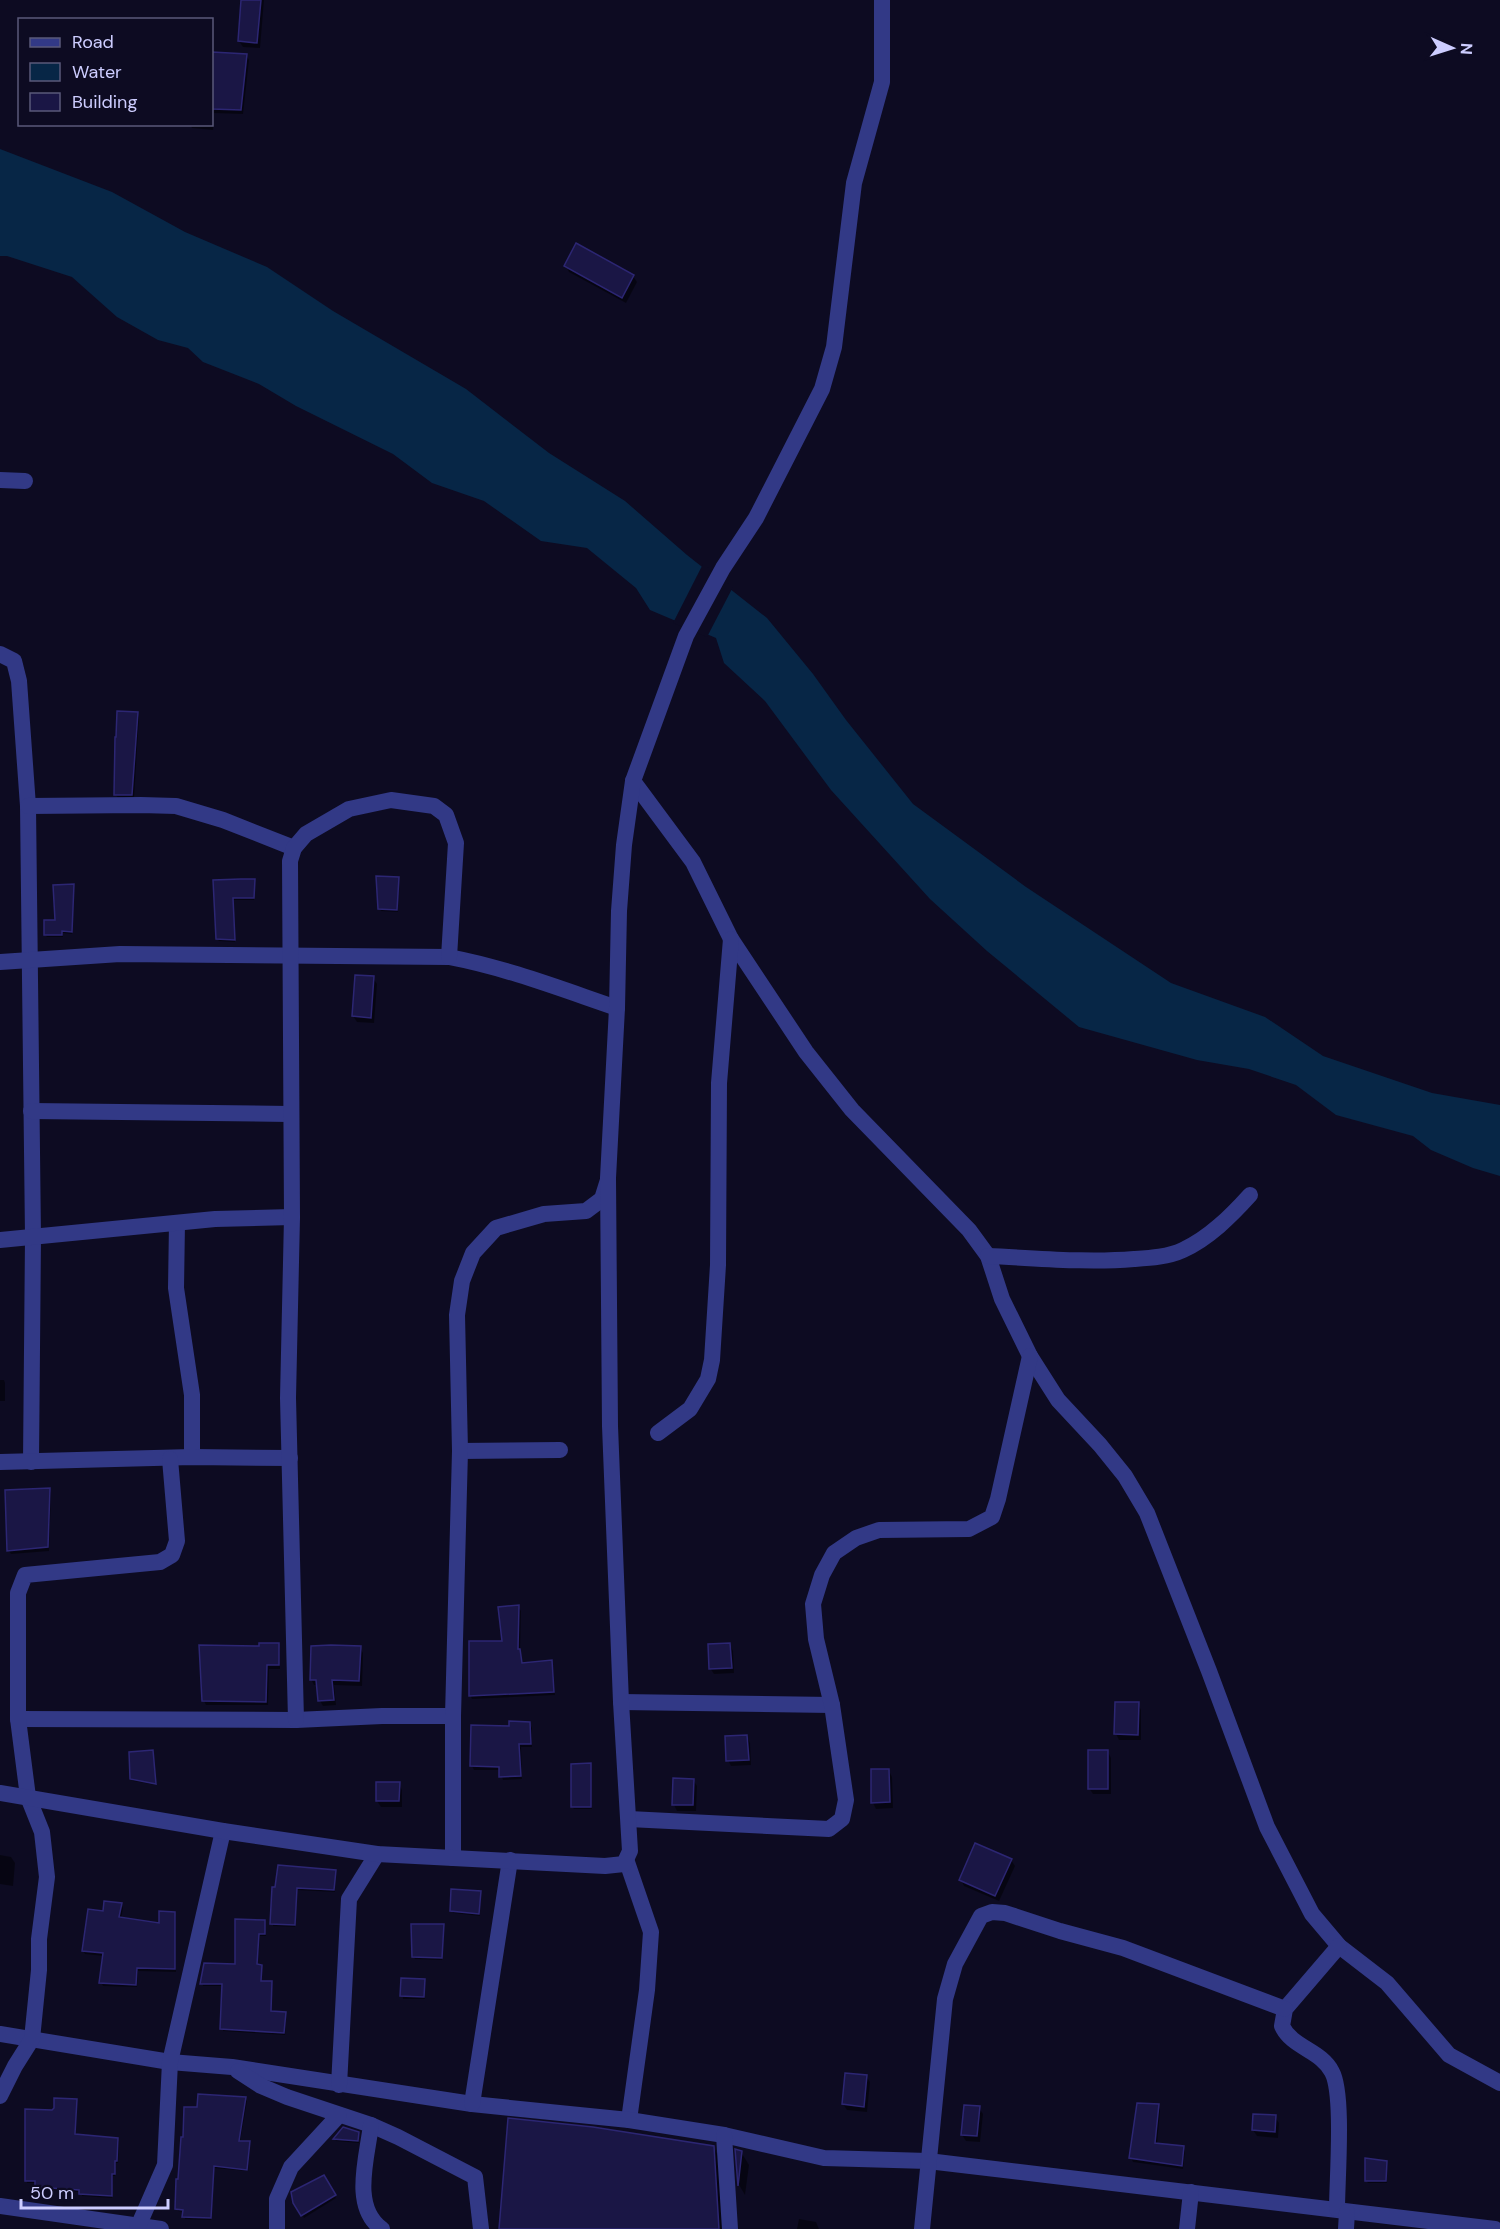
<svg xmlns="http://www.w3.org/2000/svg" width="1500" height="2229" viewBox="0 0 1500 2229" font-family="'DM Sans',sans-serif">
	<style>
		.water { fill: #072646 }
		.pier { fill: #0d0b22 }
		.shadow { fill: #0007 }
		.building { fill: #1a1645; stroke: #2c2673; stroke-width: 1.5 }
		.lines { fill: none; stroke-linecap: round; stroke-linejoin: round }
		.minor { stroke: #323986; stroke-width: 16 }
		.tertiary { stroke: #323986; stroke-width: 16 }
	</style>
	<rect width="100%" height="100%" fill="#0d0b22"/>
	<path class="water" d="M0 149 112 192 185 232 267 267 333 311 466 389 549 453 625 501 687 555 767 618 813 674 846 720 913 804 1026 887 1171 983 1265 1017 1323 1056 1432 1093 1500 1105V1176L1473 1168 1431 1150 1413 1136 1336 1115 1296 1085 1249 1069 1197 1060 1079 1027 987 951 930 899 831 790 765 701 724 663 716 638 650 610 636 588 587 548 541 541 484 501 432 483 393 454 296 406 259 384 203 362 188 348 158 340 117 317 72 277 7 256H0Z"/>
	<path class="pier" d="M703 564 733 587 707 637 673 623Z"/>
	<g class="shadow">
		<path d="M243 0H264L260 48 243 47 239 41Z"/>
		<path d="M212 52 246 55 249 60 243 114 214 113 213 130 192 128 190 124H212Z"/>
		<path d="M566 266 633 276 637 282 626 303 569 272Z"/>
		<path d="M137 713 139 717 134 798H118L115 794Z"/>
		<path d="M398 878V912L381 911 380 909Z"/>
		<path d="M215 881H254L255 883 254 900H233L235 942 219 941 217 939Z"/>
		<path d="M73 885 72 934 63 933V937H47L45 935 56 921Z"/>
		<path d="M373 978 377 984 374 1023 357 1022 353 1016Z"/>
		<path d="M0 1380H4L5 1383V1401H0Z"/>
		<path d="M49 1490 51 1493 49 1551 11 1554 9 1551Z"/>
		<path d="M518 1607 521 1611 520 1651 523 1664 551 1662 553 1666 555 1695 472 1699 470 1695 503 1642Z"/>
		<path d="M278 1645 280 1649V1669H269L268 1705H206L204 1701 261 1647Z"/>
		<path d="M730 1645 733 1651 734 1673 714 1674 710 1668Z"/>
		<path d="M360 1648 363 1653 362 1686 334 1685 336 1705 323 1706 320 1701 318 1685H314L311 1679Z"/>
		<path d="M1138 1704 1141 1710V1740H1119L1116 1734Z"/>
		<path d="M530 1724 532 1728V1747H521L522 1779 503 1780 500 1770H474L472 1766 511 1728Z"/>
		<path d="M747 1737 750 1743 751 1765 731 1766 728 1760Z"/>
		<path d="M152 1752 156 1785 133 1781 131 1778Z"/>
		<path d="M1108 1752 1111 1758V1794H1093L1089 1788Z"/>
		<path d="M590 1765 592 1809H574L572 1807Z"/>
		<path d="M889 1771 892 1777 893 1808 876 1809 873 1803Z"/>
		<path d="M693 1780 697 1786 696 1811H677L674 1805Z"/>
		<path d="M399 1784 402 1790V1807H381L377 1801Z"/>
		<path d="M0 1855 11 1857 15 1863 13 1886 0 1884Z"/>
		<path d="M1011 1860 1015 1866 999 1901 964 1886 961 1880Z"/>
		<path d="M335 1871V1892L297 1890 295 1927 273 1926V1889Z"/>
		<path d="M480 1893V1916L453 1913 452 1911Z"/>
		<path d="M121 1905 123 1908 121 1919 160 1925 174 1914 176 1917V1972L138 1971 137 1987 103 1986 101 1982 104 1956 85 1954 83 1951 104 1913Z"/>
		<path d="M265 1921 266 1936H260L257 1966 262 1968 261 1982 271 1983 272 1985V2013L285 2014 286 2016 285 2035 223 2031 224 1986H203L202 1983 236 1965Z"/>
		<path d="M443 1926 442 1960 415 1959 413 1956Z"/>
		<path d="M402 1980H424L425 1999H403Z"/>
		<path d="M866 2076 870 2082 867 2112 847 2110 843 2104Z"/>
		<path d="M245 2098 247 2101 240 2142 249 2143 250 2145 248 2171 214 2168 211 2220 185 2219 184 2212 178 2211 177 2209 179 2181 198 2109Z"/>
		<path d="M76 2101V2135L118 2140 119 2142 118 2163H116L115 2176H113L112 2198 82 2196 81 2192 38 2189 36 2183H27L26 2180 52 2111Z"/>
		<path d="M1158 2106 1160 2110 1157 2145 1183 2147 1185 2151 1183 2169 1133 2162 1131 2158Z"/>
		<path d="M979 2108 983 2114 980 2142 966 2141 962 2135Z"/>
		<path d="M1275 2117 1279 2123 1278 2138 1257 2136 1253 2130Z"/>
		<path d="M358 2133 359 2143 336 2141 335 2139Z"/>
		<path d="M713 2147 721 2160 725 2229H501Z"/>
		<path d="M737 2151 741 2152 749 2165 745 2195 739 2185Z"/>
		<path d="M1387 2162V2183H1368L1366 2180Z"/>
		<path d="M323 2177 336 2198 304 2218 292 2195Z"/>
		<path d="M799 2219 816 2222 819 2229H797Z"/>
	</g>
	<g class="building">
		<path d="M241 0H261L257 43 238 41Z"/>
		<path d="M212 52 247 54 241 110 212 109Z"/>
		<path d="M576 243 634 275 622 298 564 266Z"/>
		<path d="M117 711 138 712 132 795H114L115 737H116Z"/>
		<path d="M376 876 399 877 397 910 378 909Z"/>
		<path d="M241 879H255L254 898H233L235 940 216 939 213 880Z"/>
		<path d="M74 884 72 932 62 931V935H44V920H55L53 885Z"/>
		<path d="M355 975 374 976 371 1018 352 1016Z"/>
		<path d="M50 1488 48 1547 7 1551 5 1490Z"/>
		<path d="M519 1605 518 1649H520L522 1663 552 1660 554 1692 469 1696V1641H502L498 1607Z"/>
		<path d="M259 1643H279V1665H267L266 1702 202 1701 199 1645 259 1646Z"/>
		<path d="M730 1643 732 1668 709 1669 708 1644Z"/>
		<path d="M331 1645 361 1646 359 1681 332 1680 334 1700 318 1701 316 1680H310L311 1646Z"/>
		<path d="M1115 1702H1139L1138 1735 1114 1734Z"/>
		<path d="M509 1721 530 1722 531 1744H519L521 1776 499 1777V1767L470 1766 471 1725 509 1726Z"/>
		<path d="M747 1735 749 1760 726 1761 725 1736Z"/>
		<path d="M153 1750 156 1784 130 1779 129 1752Z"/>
		<rect x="1088" y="1750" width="20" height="39"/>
		<path d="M591 1763V1807H571V1764Z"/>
		<path d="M871 1769H889L890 1802 871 1803Z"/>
		<path d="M673 1778 694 1779 693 1805H672Z"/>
		<path d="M376 1782H400L399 1801H376Z"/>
		<path d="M975 1843 1012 1859 995 1896 959 1880Z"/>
		<path d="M278 1865 336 1870 334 1890 297 1888 295 1925 270 1924 272 1887H275Z"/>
		<path d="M451 1889 481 1891 479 1914 450 1911Z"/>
		<path d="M104 1901 122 1903 119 1917 159 1923V1911L175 1912V1969L137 1968 136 1985 99 1983 103 1953 82 1951 88 1909 103 1911Z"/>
		<path d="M235 1919 265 1920V1934H259L257 1964 262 1965 261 1981H272L271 2011 286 2012 284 2033 220 2029 222 1984H200L204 1963 235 1964Z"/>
		<path d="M411 1924H444L442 1958 412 1957Z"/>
		<path d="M401 1978 425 1979 424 1997 400 1996Z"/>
		<path d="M845 2073 867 2075 864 2107 842 2104Z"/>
		<path d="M198 2094 246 2097 239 2141H250L247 2170 214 2166 211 2218 182 2217 183 2210 175 2209 176 2179H178L181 2137H183L184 2107H197Z"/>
		<path d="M54 2098 77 2099 75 2134 118 2138 117 2161H115V2174H112V2196L79 2194V2190L35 2187V2181H25V2109L52 2110 54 2108Z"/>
		<path d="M1137 2103 1159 2104 1155 2143 1184 2146 1182 2166 1129 2158Z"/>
		<path d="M964 2105 980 2106 977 2136 961 2135Z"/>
		<path d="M1253 2114 1276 2115 1275 2132 1252 2130Z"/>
		<path d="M508 2118 593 2127 714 2146 719 2229H499Z"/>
		<path d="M343 2127 359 2132 358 2141 333 2139Z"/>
		<path d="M735 2149 742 2151 738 2186Z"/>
		<path d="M1365 2158 1387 2161 1386 2181H1365Z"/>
		<path d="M324 2175 336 2195 301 2216 293 2203 291 2192Z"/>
	</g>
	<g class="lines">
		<g class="minor">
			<path d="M0 480 25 481"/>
			<path d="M0 654 14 661 19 681 28 806 33 1237 31 1462"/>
			<path d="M633 781 693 862 731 939 806 1052 852 1110 969 1230 988 1256 1002 1299 1030 1356 1058 1400 1100 1445 1125 1476 1147 1513 1209 1671 1267 1827 1312 1914 1339 1946 1387 1983 1449 2055 1500 2083"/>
			<path d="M28 806 141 805 176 806 223 820 294 848"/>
			<path d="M0 962 120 954 449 957C507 968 561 989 617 1008"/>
			<path d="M31 1111 290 1114"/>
			<path d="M177 1223 176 1288 192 1395V1457"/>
			<path d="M0 1240 215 1219 292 1217"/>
			<path d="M988 1256C1037 1258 1085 1263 1134 1259 1150 1258 1168 1257 1183 1250 1209 1238 1231 1216 1250 1195"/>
			<path d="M658 1433 690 1409 708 1379 712 1360 718 1265 719 1083 731 939"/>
			<path d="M460 1451 560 1450"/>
			<path d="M0 1462 192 1457 290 1458"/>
			<path d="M621 1702 832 1705"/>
			<path d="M18 1719 296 1720 382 1716H453"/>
			<path d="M296 1720 288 1398 292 1217 290 861 294 848 306 834 349 809 391 800 434 806 446 815 456 843 449 957"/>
			<path d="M629 1819 829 1829 842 1819 846 1800 832 1705 816 1639 813 1604 822 1575 834 1553 856 1538 879 1530 969 1529 992 1517 998 1499 1030 1356"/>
			<path d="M453 1858V1716L460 1451 457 1315 462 1281 473 1253 496 1228 544 1214 586 1211 602 1199 608 1180"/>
			<path d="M627 1862 651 1932 647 1990 629 2120"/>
			<path d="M0 2034 170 2062 232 2067 472 2104 629 2120 724 2135 824 2158 928 2161 1495 2229"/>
			<path d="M238 2071 261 2086 287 2097 371 2125 398 2137 475 2177 481 2229"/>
			<path d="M339 2085 349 1899 377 1854"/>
			<path d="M0 2096 15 2066 32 2039 39 1970V1939L47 1877 42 1832 28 1797 18 1719V1593L25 1575 160 1562 172 1555 177 1541 170 1459"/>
			<path d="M472 2104 510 1860"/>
			<path d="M371 2125C367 2158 351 2207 382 2229"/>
			<path d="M724 2135 730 2229"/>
			<path d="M0 2206 161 2229"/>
			<path d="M1337 2209C1337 2180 1344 2094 1332 2072 1321 2050 1292 2048 1282 2026L1285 2009 1339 1946"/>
			<path d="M137 2229 165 2165 170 2062 223 1831"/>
			<path d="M277 2229V2199L291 2167 339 2115"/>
			<path d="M922 2229 945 1999 955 1964 981 1916 992 1912 1005 1913 1060 1931 1123 1948 1285 2009"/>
			<path d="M1187 2229 1191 2192"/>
			<path d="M1346 2229 1347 2212"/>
		</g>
		<path class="tertiary" d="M0 1793 223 1831 377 1854 605 1866 624 1864 630 1851 621 1702 610 1426 608 1178 617 1008 619 911 624 845 633 781 686 636 723 568 756 518 822 389 834 347 854 183 882 82V0"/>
	</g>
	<rect x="18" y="18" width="195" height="108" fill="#0d0b22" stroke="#5a597a" stroke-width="1.5"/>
	<rect x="30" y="38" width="30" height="9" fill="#323986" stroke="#5a597a" stroke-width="1.5"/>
	<text x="72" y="48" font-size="18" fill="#cdcdff">Road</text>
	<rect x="30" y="63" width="30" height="18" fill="#072646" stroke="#5a597a" stroke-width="1.5"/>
	<text x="72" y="78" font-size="18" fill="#cdcdff">Water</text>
	<rect x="30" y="93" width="30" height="18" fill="#1a1645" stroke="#5a597a" stroke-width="1.5"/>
	<text x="72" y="108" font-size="18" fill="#cdcdff">Building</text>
	<g transform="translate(1452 48) rotate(93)" stroke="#0d0b22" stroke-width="4.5" paint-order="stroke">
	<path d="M0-4.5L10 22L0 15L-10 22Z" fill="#cdcdff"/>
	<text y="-9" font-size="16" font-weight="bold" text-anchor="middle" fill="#cdcdff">N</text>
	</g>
	<path d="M21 2199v9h147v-9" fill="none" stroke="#cdcdff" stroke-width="3"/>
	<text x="30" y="2199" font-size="18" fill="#cdcdff" stroke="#0d0b22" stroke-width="4.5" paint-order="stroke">50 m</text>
</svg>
